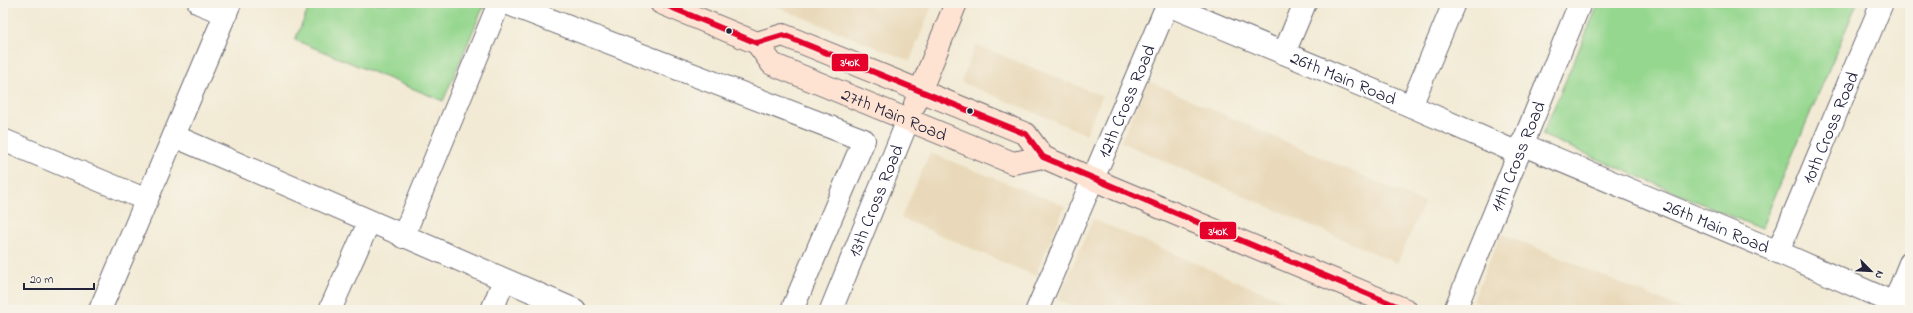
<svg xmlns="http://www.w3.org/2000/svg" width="1913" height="313" viewBox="0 0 1913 313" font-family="'Indie Flower',sans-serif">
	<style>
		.built { fill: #e9d9ba }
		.green { fill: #95d78f; stroke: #5c7c65 }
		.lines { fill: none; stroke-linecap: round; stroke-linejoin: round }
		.street-casing { stroke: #6b6871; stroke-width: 24 }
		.secondary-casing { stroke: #6b6871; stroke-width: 24 }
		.street { stroke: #fff; stroke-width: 22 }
		.secondary { stroke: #fee3d2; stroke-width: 22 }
		.bus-1-casing { stroke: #f7f3e8; stroke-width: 9 }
		.bus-1 { stroke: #e4002b; stroke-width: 6 }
		.bus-dot { fill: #22223b; stroke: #f7f3e8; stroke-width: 1.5 }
		.labels { text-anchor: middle; stroke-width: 3; stroke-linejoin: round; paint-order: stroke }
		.street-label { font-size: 18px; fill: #22223b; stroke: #f7f3e8 }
		.line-badge { stroke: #f7f3e8; stroke-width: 1.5 }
		.badge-label { font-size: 11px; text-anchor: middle; font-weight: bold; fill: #fff }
	</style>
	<rect width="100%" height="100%" fill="#f7f3e8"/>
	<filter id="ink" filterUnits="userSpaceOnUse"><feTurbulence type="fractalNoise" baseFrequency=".025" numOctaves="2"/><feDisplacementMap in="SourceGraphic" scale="8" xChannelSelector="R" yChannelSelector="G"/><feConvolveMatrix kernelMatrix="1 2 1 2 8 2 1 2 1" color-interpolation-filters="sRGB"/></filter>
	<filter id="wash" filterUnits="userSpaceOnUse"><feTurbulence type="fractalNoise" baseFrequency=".012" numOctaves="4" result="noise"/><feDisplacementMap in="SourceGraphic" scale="16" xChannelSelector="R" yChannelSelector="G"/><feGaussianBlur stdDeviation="0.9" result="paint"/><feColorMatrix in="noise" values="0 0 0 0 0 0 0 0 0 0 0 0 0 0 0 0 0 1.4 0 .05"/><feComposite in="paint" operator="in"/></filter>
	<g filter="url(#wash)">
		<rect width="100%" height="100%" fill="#f2ead4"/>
		<g class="built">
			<path d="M767 3H929L932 5 910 61Z"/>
			<path d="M976 45 1102 96 1086 134 961 82Z"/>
			<path d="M1148 81 1424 203 1397 263 1121 142Z"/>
			<path d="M930 153 1065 206 1035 276 901 218Z"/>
			<path d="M1093 219 1304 310H1081L1058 300Z"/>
			<path d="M1501 233 1684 310H1496L1473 301Z"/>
		</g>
		<g class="green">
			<path d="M311 3H485L443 101 295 40Z"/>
			<path d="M1599 3H1857L1761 229 1542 135Z"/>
		</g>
	</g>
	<g filter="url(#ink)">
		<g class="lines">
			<defs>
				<g id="street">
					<path d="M199 3 226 14"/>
					<path d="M506 3 864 140 792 310"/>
					<path id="s1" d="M1168 5 1411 106 1518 153"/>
					<path d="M1284 53 1305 3"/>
					<path d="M1411 106 1454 3"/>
					<path d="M174 136 575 310"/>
					<path d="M3 140 147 200"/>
					<path id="s2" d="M1521 144 1778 252 1910 310"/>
					<path d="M403 237 499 3"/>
					<path id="s3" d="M1778 252 1882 3"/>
					<path d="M1894 303 1910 263"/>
					<path d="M100 310 230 3"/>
					<path d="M330 310 369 222"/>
					<path d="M492 310 504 280"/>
					<path id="s4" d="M831 310 908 120"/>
					<path id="s5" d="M1037 310 1168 3"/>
					<path id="s6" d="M1455 310 1580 3"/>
				</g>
				<g id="secondary">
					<path id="s7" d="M661 3 757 43 772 64 1013 163 1043 157"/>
					<path d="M757 43 783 35 1026 134 1043 157 1111 187 1406 310"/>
					<path d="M915 104 956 3"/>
				</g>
			</defs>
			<use href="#street" class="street-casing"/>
			<use href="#secondary" class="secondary-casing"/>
			<use href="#street" class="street"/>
			<use href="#secondary" class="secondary"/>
			<defs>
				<path id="bus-1" d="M661 3 757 43 783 35 1026 134 1043 157 1406 310"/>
			</defs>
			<use href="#bus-1" class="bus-1-casing"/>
			<use href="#bus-1" class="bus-1"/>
		</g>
	</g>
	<g class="bus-dot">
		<circle cx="729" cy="31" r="3.5"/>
		<circle cx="970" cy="111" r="3.5"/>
	</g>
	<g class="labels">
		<g class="street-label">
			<text dy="6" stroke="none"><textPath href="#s1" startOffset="190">26th Main Road</textPath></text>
			<text dy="6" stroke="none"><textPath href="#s5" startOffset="227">12th Cross Road</textPath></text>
			<text dy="6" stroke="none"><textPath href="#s7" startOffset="262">27th Main Road</textPath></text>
			<text dy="6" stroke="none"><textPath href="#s3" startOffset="135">10th Cross Road</textPath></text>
			<text dy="6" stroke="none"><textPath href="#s6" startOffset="166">11th Cross Road</textPath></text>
			<text dy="6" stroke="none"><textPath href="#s4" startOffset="118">13th Cross Road</textPath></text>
			<text dy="6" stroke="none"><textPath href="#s2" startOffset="212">26th Main Road</textPath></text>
		</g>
	</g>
	<g class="line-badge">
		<rect x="831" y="53" width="38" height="19" rx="4" fill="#e4002b"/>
		<rect x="1199" y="221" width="38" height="19" rx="4" fill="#e4002b"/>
	</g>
	<g class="badge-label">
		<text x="850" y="66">340K</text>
		<text x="1218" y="235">340K</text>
	</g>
	<rect width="1913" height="313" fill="none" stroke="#f7f3e8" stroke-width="16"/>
	<g transform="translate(1871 271) rotate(114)" stroke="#f7f3e8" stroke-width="3" paint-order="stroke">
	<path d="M0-3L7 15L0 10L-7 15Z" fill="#22223b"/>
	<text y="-6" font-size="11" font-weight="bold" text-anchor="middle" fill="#22223b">N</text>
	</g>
	<path d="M24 283v6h70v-6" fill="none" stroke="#22223b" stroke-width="2"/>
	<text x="30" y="283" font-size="12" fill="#22223b" stroke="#f7f3e8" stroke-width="3" paint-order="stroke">20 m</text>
</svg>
